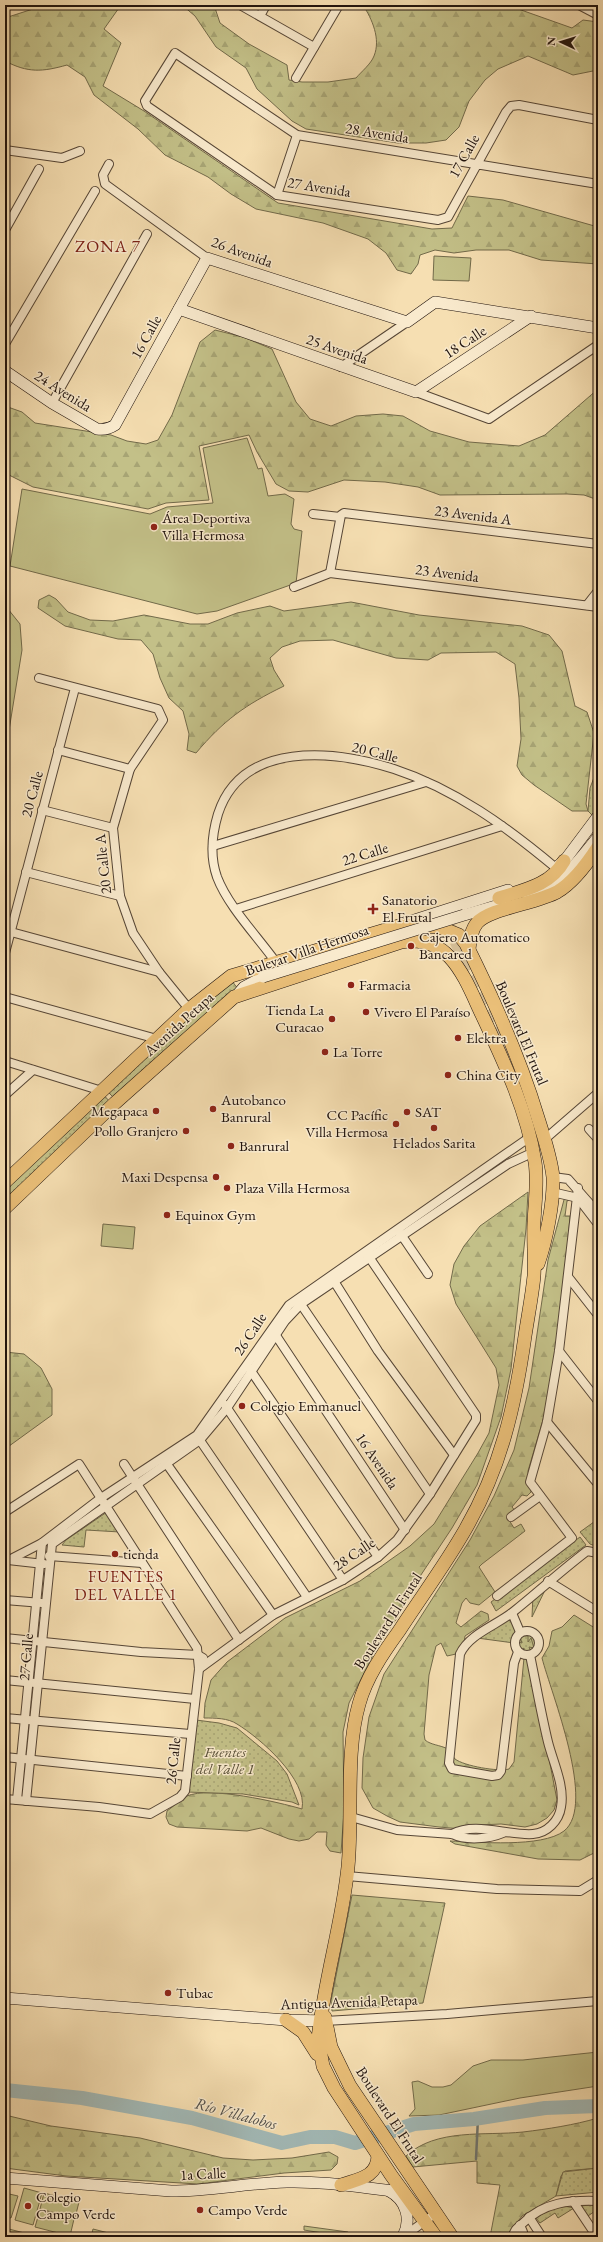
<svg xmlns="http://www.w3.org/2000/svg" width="603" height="2242" viewBox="0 0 603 2242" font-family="'EB Garamond',serif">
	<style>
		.grass { fill: #c3c088; stroke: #726a4a }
		.forest { fill: url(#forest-firs); stroke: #726a4a }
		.park { fill: url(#park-dots); stroke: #726a4a }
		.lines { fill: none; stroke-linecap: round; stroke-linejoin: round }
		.stream { stroke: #6e7774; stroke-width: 2.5 }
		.river { stroke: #a2bab8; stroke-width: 14 }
		.primary-tunnel { stroke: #d6c099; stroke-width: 13; stroke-dasharray: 13 6; stroke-linecap: butt }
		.minor-casing { stroke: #564636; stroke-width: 10 }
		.secondary-casing { stroke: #20130d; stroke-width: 12 }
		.primary-casing { stroke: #20130d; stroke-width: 14 }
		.minor { stroke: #f9eacd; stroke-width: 8 }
		.secondary { stroke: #f9eacd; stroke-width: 11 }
		.primary { stroke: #ebc079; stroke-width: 13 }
		.secondary-bridge-casing { stroke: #20130d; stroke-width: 12; stroke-linecap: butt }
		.secondary-bridge { stroke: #f9eacd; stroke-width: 11 }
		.poi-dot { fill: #8f2418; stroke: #f9eacd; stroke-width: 1.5 }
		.labels { text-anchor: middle; stroke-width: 3; stroke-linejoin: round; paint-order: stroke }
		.street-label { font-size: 15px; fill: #20130d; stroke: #f9eacd }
		.poi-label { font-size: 15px; fill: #20130d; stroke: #f9eacd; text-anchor: start }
		.park-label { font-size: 15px; font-style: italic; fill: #595038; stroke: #f9eacd }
		.neighbourhood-label { font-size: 16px; letter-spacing: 1px; fill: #7a1f14; stroke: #f9eacd }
		.water-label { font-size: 16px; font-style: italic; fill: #4e4d49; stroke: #f9eacd }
		.quarter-label { font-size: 17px; letter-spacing: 1px; fill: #7a1f14; stroke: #f9eacd }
	</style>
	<defs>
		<pattern id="forest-firs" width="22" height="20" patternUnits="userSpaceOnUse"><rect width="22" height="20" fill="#c3c088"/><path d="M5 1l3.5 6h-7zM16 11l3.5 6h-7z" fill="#a7a474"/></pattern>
		<pattern id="park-dots" width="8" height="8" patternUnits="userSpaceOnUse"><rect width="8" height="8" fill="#c3c088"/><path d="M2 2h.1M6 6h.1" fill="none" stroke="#a7a474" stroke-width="1.8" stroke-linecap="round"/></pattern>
	</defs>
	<rect width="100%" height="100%" fill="#f6dfb2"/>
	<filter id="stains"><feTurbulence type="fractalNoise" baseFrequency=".005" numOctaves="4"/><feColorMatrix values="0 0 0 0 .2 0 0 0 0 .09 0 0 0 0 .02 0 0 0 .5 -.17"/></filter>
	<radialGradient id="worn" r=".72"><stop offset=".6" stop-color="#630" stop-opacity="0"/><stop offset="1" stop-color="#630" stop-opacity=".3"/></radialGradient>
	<g class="grass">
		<path d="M434 256 471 258 469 281 433 280Z"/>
		<path d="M247 438 258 469 262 468 268 496 285 494 294 499 291 524 294 529 302 531 296 583 217 611 197 614 10 566 22 489 150 514 167 507 213 503 203 448Z"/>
		<path d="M8 609 20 624 22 650 5 755V613Z"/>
		<path d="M103 1224 135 1227 133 1249 101 1246Z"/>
		<circle cx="526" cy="1645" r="11"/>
		<path d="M598 2052V2086L520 2098 439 2115 409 2116 415 2109 412 2082 418 2081 432 2087H443L451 2085 473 2066 491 2060H523Z"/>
		<path d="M24 2188 42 2193 33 2225 15 2220Z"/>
		<path d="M5 2193 18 2196 11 2218 5 2217Z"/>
		<path d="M44 2193 79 2202 75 2218 40 2209Z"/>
		<path d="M40 2210 74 2219 70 2236 35 2227Z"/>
		<path d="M304 2226 348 2232 347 2237 304 2230Z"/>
		<path d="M5 2228 40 2237H5Z"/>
		<path d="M93 2229 124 2237H91Z"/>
	</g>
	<g class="forest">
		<path d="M35 5H121L104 29 121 43 103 86 144 111 278 203 432 229 452 228 468 196 503 200 598 227V264L541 260 509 250H476L454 253 435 250 420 255 418 264 411 274 397 270 386 253 368 239 323 223 256 209 231 194 208 177 165 155 138 129 94 95 85 77 67 65C42 72 28 73 5 61V18L36 8Z"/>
		<path d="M182 5H214L220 23 249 44 287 65 289 80 302 82H328L356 78C361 72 371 64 374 56 381 39 372 19 363 5H507L572 28 583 20 598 22V70L573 75 528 56 498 69 485 80 469 101 459 127 446 140 426 143H398L306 129 292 121 257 89 246 68 216 47 195 16Z"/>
		<path d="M215 330 243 337 272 349 296 402 310 419 331 426 356 416 383 414 403 416 430 431 469 442 519 446 545 435 598 389V500L584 495 567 494 440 495 418 487 385 482 344 480 308 492 289 491 276 484 257 452 249 435 199 446 209 500 166 503 148 509 33 487 5 473V406L22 412 35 423 111 435 127 441 146 444 158 440 172 415 200 342Z"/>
		<path d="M49 595 56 599 68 612 90 620 113 621 144 615 190 624H208L237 613 270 606 284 611 351 602 419 615 522 626 549 635 562 651 575 706 587 712 594 733 586 804 588 811H572L534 785 522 775 517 766 521 739 519 698 515 664 496 652 441 653 428 660 396 658 333 640 300 641 282 647 270 658 274 670 284 686C245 705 224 720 196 753L187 750 189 734 183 711 169 698 160 678 153 654 141 640 118 639 65 626 38 608 39 600Z"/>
		<path d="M528 1192 526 1229 511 1369 501 1417 477 1485 452 1528 411 1590 397 1618 378 1645 349 1703 343 1732 344 1811 341 1853 330 1851 326 1845 327 1832H317L309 1839 299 1841 289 1839 261 1828 247 1831 177 1827 169 1824 166 1817 167 1811C174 1806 180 1800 187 1796 209 1786 278 1802 302 1809 308 1780 260 1738 237 1724 228 1718 215 1718 204 1718L205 1703 211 1680 227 1662 285 1618 360 1581 410 1546 434 1524 478 1453 489 1433 499 1385 496 1368 456 1304 450 1285 454 1264 464 1246 480 1226Z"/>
		<path d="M565 1196 571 1199 567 1201 565 1216H570L564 1292 547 1406 528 1471 531 1492 527 1496 522 1495 512 1507 517 1513 509 1520 514 1528 521 1524 525 1531 482 1564 479 1567 495 1592 479 1605 470 1603 466 1598 462 1603 456 1623 461 1627 481 1611 488 1614 489 1620 465 1636 463 1650 456 1654 447 1656 441 1643 436 1646 429 1675 424 1734 425 1740C431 1745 440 1745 448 1749 452 1751 452 1756 455 1759 464 1766 499 1772 509 1769L514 1762 524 1658 530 1660 557 1800 554 1810 547 1818 537 1824 525 1827 501 1824 479 1825 462 1829 439 1827 400 1822 387 1816 373 1808 362 1788 363 1758 369 1717 384 1674 470 1540 494 1496 514 1450 529 1388 548 1260Z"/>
		<path d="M5 1352 24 1354 41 1368 52 1389V1415L5 1449Z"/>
		<path d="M574 1615 598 1630V1851L580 1860 538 1859 455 1844 450 1841C477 1842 542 1848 564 1831 597 1805 551 1693 542 1658L549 1646 552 1631 562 1627Z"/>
		<path d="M352 1895 445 1903 423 2003 332 2011 331 2001Z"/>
		<path d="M5 2115 51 2126 140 2138 223 2158 253 2160 292 2158 329 2152 338 2157 337 2164 331 2170 284 2173 198 2184 66 2176 5 2168Z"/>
		<path d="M598 2118V2168L565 2171 561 2176 556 2196 522 2216 506 2237H490L500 2185 477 2183V2161L413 2167 406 2156C436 2128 485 2136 523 2132 548 2129 574 2125 598 2118Z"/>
	</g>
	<g class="park">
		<path d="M598 767V808L592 815 588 811 590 788Z"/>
		<path d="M232 981 238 989 114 1098 106 1090 160 1037Z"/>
		<path d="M102 1093 110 1102 5 1202V1187Z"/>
		<path d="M107 1512 120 1532 86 1530 84 1547 62 1545 66 1540Z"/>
		<path d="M598 1519V1547L590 1544 580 1532Z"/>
		<path d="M580 1537 586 1545 496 1611 491 1602Z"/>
		<path d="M548 1584 532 1617 533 1595Z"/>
		<path d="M508 1619 516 1626 514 1643 477 1638Z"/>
		<path d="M523 1636H528V1642L531 1638 534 1648 529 1647 531 1652 524 1653V1648L520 1651 518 1642 522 1643 520 1637Z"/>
		<path d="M196 1720 219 1723 237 1728 277 1761 287 1774 299 1805 292 1802 243 1794 187 1792Z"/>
		<path d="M598 2168V2192L556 2196 563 2172Z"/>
		<path d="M598 2204V2209L588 2216 581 2206Z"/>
		<path d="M564 2206 574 2208 558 2218 555 2213 540 2223 536 2218 549 2210Z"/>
	</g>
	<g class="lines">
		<path class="stream" d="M476 2159 478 2118"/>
		<path class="river" d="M5 2090 82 2098 192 2118 282 2143 310 2137H335L355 2143 414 2124 474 2119 545 2108 598 2106"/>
		<path class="primary-tunnel" d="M448 924 515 1069"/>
		<defs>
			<g id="minor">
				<path d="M240 5 314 47"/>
				<path d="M579 5 598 15"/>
				<path d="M260 16 266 5"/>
				<path d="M296 78 339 5"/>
				<path d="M598 120 519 105 511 106 506 112 448 217 438 220 277 195 147 106 145 101 175 53 297 135 598 184"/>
				<path d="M5 150 62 158 80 151"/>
				<path d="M109 164 103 175 105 184 207 258"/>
				<path d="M277 195 297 135"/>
				<path d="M5 230 39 169"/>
				<path d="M5 344 95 191"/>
				<path d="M341 367 407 322"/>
				<path d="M416 392 489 419 598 345"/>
				<path d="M52 403 147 234"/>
				<path d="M313 514 340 517"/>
				<path d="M330 573 341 515 344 513 598 544"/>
				<path d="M294 587 330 573 598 607"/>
				<path d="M587 605 598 591"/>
				<path d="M39 678 158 709 163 720 130 769 113 828 120 896 133 933 159 972 189 1009"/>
				<path d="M58 750 130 769"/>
				<path d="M42 810 113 828"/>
				<path d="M213 846 426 782"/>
				<path d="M26 872 120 896"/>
				<path d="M236 909 502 826"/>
				<path d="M11 932 159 972"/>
				<path d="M5 953 75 688"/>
				<path d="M275 961C257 936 228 906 217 877 210 857 212 834 218 814 242 740 334 750 394 769 455 789 507 827 556 868"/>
				<path d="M5 997 157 1039"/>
				<path d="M5 1061 102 1091"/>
				<path d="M5 1095 33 1070"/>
				<path d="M589 1129 598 1139"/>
				<path d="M545 1139 598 1093"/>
				<path d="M553 1177 568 1179 598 1213"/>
				<path d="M552 1192 578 1198 598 1224"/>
				<path d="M400 1233 428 1274"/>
				<path d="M332 1278 378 1351 454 1455"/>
				<path d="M569 1278 598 1315"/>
				<path d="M298 1300 430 1494"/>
				<path d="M273 1331 405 1530"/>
				<path d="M559 1351 598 1401"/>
				<path d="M249 1368 378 1557"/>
				<path d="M225 1405 343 1580"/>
				<path d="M547 1422 598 1484"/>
				<path d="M197 1436 307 1597"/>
				<path d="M164 1460 273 1615"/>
				<path d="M124 1464 239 1640"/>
				<path d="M5 1512 79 1464 197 1648 199 1669 185 1791 180 1797 150 1814 99 1807 5 1799"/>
				<path d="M511 1517 540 1496"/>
				<path d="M49 1556 142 1563"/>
				<path d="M8 1560 44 1564"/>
				<path d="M9 1560 42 1543 101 1498 197 1435 289 1305 530 1137"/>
				<path d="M548 1581 598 1612"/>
				<path d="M497 1596 572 1538 530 1482 547 1422 559 1351 578 1188"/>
				<path d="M5 1600 42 1603"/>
				<path d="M512 1613 520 1632"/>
				<circle cx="527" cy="1643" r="12"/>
				<path d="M5 1638 141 1652 198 1655 203 1658"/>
				<path d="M518 1652 514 1663 501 1771 498 1775 492 1776 452 1769 449 1763 460 1654C469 1634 497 1625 513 1612 538 1592 562 1570 587 1551L598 1553"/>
				<path d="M199 1669 273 1615 343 1580 378 1557 397 1540 430 1494 476 1420V1415L367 1254"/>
				<path d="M5 1680 195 1699"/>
				<path d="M5 1718 190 1734"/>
				<path d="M5 1757 187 1776"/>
				<path d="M17 1800 42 1543"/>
				<path d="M26 1801 52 1544 200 1440 227 1408 285 1321 301 1304 508 1164 534 1152"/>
				<path d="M351 1817 397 1830 452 1834C466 1841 489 1839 503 1833"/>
				<path d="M452 1834C476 1821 507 1836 533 1834 547 1833 559 1821 561 1807 565 1786 553 1762 548 1742 541 1713 536 1684 530 1655"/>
				<path d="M347 1876 497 1889 580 1891 598 1880"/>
				<path d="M325 2021 447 2014 598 2001"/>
				<path d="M573 2201 597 2237"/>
				<path d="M529 2217 542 2237"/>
				<path d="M520 2225 523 2232 522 2237"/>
				<path d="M403 2237 436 2213"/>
				<path d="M513 2237C514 2229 518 2228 523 2223 544 2202 570 2200 598 2201"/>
			</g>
			<g id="secondary">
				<path d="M179 309 416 392 531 316"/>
				<path d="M5 371 52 403 97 429C104 430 109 429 115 425L207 258 407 322 435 302 598 328"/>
				<path d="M557 867 565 860 598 816"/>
				<path d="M528 896C561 887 577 862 598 837"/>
				<path d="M464 915 506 903"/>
				<path d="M402 924 508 890"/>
				<path d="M238 994 244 987 263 977"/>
				<path d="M5 1998 286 2020 325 2021"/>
				<path d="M5 2178 171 2191C210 2191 248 2183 287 2182 326 2181 364 2188 403 2192"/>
				<path d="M389 2191C406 2200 412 2219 403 2236"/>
			</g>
			<g id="primary">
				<path d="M499 898C524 890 551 885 564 861"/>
				<path d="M469 949C470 940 471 930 477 923 488 909 537 903 557 892 574 882 587 864 598 847"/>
				<path d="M5 1182 189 1009 231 976 402 925 439 927 459 935 466 944C494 1000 520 1058 538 1118 544 1137 551 1158 553 1177 554 1202 546 1241 538 1264"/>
				<path d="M5 1208 115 1103 234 997 401 942C450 933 465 979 482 1015 504 1062 527 1110 535 1162 538 1181 535 1202 534 1222 533 1240 535 1258 534 1276 532 1296 528 1316 525 1336 515 1406 501 1468 465 1530 445 1565 421 1597 399 1631 383 1653 366 1678 359 1704 345 1752 353 1816 348 1867 342 1925 324 1981 318 2039L323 2066 334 2088 391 2175 436 2237"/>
				<path d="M325 2017 331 2047 350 2086 452 2237"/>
				<path d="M286 2020 303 2032 317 2054"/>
				<path d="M341 2185C358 2179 377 2178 378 2156"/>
			</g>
		</defs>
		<use href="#minor" class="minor-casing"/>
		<use href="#secondary" class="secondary-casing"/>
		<use href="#primary" class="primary-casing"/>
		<use href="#minor" class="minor"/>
		<use href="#secondary" class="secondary"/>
		<use href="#primary" class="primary"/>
		<defs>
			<path id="secondary-bridge" d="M263 977 464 915"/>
		</defs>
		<use href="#secondary-bridge" class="secondary-bridge-casing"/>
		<use href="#secondary-bridge" class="secondary-bridge"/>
	</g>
	<g class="poi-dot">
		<circle cx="154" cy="527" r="4"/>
		<path d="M371 903h4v4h4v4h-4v4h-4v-4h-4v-4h4z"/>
		<circle cx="411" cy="946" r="4"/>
		<circle cx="351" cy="985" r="4"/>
		<circle cx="366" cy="1012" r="4"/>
		<circle cx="332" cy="1019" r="4"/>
		<circle cx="458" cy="1038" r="4"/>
		<circle cx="325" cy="1052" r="4"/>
		<circle cx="448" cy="1075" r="4"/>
		<circle cx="213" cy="1109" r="4"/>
		<circle cx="156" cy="1111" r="4"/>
		<circle cx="407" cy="1112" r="4"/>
		<circle cx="396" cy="1124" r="4"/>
		<circle cx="434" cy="1128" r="4"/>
		<circle cx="186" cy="1131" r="4"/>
		<circle cx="231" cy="1146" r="4"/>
		<circle cx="216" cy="1177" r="4"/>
		<circle cx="227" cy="1188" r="4"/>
		<circle cx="167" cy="1215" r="4"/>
		<circle cx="242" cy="1406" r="4"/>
		<circle cx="115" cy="1554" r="4"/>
		<circle cx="168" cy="1993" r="4"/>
		<circle cx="28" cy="2206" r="4"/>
		<circle cx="200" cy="2210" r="4"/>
	</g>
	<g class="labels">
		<g class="street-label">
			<text transform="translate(377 133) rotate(9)" y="5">28 Avenida</text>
			<text transform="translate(464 156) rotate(-61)" y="5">17 Calle</text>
			<text transform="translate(319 187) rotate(9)" y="5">27 Avenida</text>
			<text transform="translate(242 252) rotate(20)" y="5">26 Avenida</text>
			<text transform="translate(146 337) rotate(-61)" y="5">16 Calle</text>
			<text transform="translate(465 342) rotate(-33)" y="5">18 Calle</text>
			<text transform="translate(337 349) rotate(19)" y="5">25 Avenida</text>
			<text transform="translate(63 391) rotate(32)" y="5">24 Avenida</text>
			<text transform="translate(473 515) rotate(7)" y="5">23 Avenida A</text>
			<text transform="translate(447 573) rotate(7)" y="5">23 Avenida</text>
			<text transform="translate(375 752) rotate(14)" y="5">20 Calle</text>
			<text transform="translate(32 794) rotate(-75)" y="5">20 Calle</text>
			<text transform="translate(365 854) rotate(-17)" y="5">22 Calle</text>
			<text transform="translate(103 864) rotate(-96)" y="5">20 Calle A</text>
			<text transform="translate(307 950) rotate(-19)" y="5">Bulevar Villa Hermosa</text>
			<text transform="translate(179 1024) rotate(-42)" y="5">Avenida Petapa</text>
			<text transform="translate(522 1033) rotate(67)" y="5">Boulevard El Frutal</text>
			<text transform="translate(250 1334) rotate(-57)" y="5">26 Calle</text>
			<text transform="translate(377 1461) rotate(56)" y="5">16 Avenida</text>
			<text transform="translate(354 1554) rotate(-34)" y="5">28 Calle</text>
			<text transform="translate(388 1621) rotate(-57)" y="5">Boulevard El Frutal</text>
			<text transform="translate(26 1657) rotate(-85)" y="5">27 Calle</text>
			<text transform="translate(173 1761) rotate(-84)" y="5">26 Calle</text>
			<text transform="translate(349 2002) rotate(-2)" y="5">Antigua Avenida Petapa</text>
			<text transform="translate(390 2115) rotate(57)" y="5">Boulevard El Frutal</text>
			<text transform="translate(203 2174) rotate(-3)" y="5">1a Calle</text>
		</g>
		<g class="poi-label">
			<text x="162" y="523">Área Deportiva<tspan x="162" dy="17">Villa Hermosa</tspan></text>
			<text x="382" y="905">Sanatorio<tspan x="382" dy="17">El Frutal</tspan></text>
			<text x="419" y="942">Cajero Automatico<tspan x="419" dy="17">Bancared</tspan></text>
			<text x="359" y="990">Farmacia</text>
			<text x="324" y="1015" text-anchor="end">Tienda La<tspan x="324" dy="17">Curacao</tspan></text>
			<text x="374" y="1017">Vivero El Paraíso</text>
			<text x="466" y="1043">Elektra</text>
			<text x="333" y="1057">La Torre</text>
			<text x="456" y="1080">China City</text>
			<text x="221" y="1105">Autobanco<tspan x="221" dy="17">Banrural</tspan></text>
			<text x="148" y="1116" text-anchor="end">Megapaca</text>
			<text x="415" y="1117">SAT</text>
			<text x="388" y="1120" text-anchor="end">CC Pacífic<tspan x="388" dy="17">Villa Hermosa</tspan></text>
			<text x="178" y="1136" text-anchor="end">Pollo Granjero</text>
			<text x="434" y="1148" text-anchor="middle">Helados Sarita</text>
			<text x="239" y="1151">Banrural</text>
			<text x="208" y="1182" text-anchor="end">Maxi Despensa</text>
			<text x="235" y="1193">Plaza Villa Hermosa</text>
			<text x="175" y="1220">Equinox Gym</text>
			<text x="250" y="1411">Colegio Emmanuel</text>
			<text x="123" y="1559">tienda</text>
			<text x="176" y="1998">Tubac</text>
			<text x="36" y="2202">Colegio<tspan x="36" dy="17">Campo Verde</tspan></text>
			<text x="208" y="2215">Campo Verde</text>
		</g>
		<g class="park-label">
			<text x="225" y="1757">Fuentes<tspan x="225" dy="17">del Valle 1</tspan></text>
		</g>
		<g class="neighbourhood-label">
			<text x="126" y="1582">FUENTES<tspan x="126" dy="18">DEL VALLE 1</tspan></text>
		</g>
		<g class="water-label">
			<text transform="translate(236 2113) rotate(15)" y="6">Río Villalobos</text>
		</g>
		<g class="quarter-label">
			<text x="108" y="252">ZONA 7</text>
		</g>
	</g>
	<rect width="603" height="2242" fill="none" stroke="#f6dfb2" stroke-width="20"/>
	<rect x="6" y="6" width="591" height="2230" fill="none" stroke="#20130d" stroke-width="2"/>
	<rect x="10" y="10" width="583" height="2222" fill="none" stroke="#20130d"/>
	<g transform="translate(561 42) rotate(274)" stroke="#f9eacd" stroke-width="3" paint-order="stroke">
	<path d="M0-3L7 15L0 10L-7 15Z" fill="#20130d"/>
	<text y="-6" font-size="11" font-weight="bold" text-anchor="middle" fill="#20130d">N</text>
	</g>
	<rect width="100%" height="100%" filter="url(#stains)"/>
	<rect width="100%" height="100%" fill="url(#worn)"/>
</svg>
